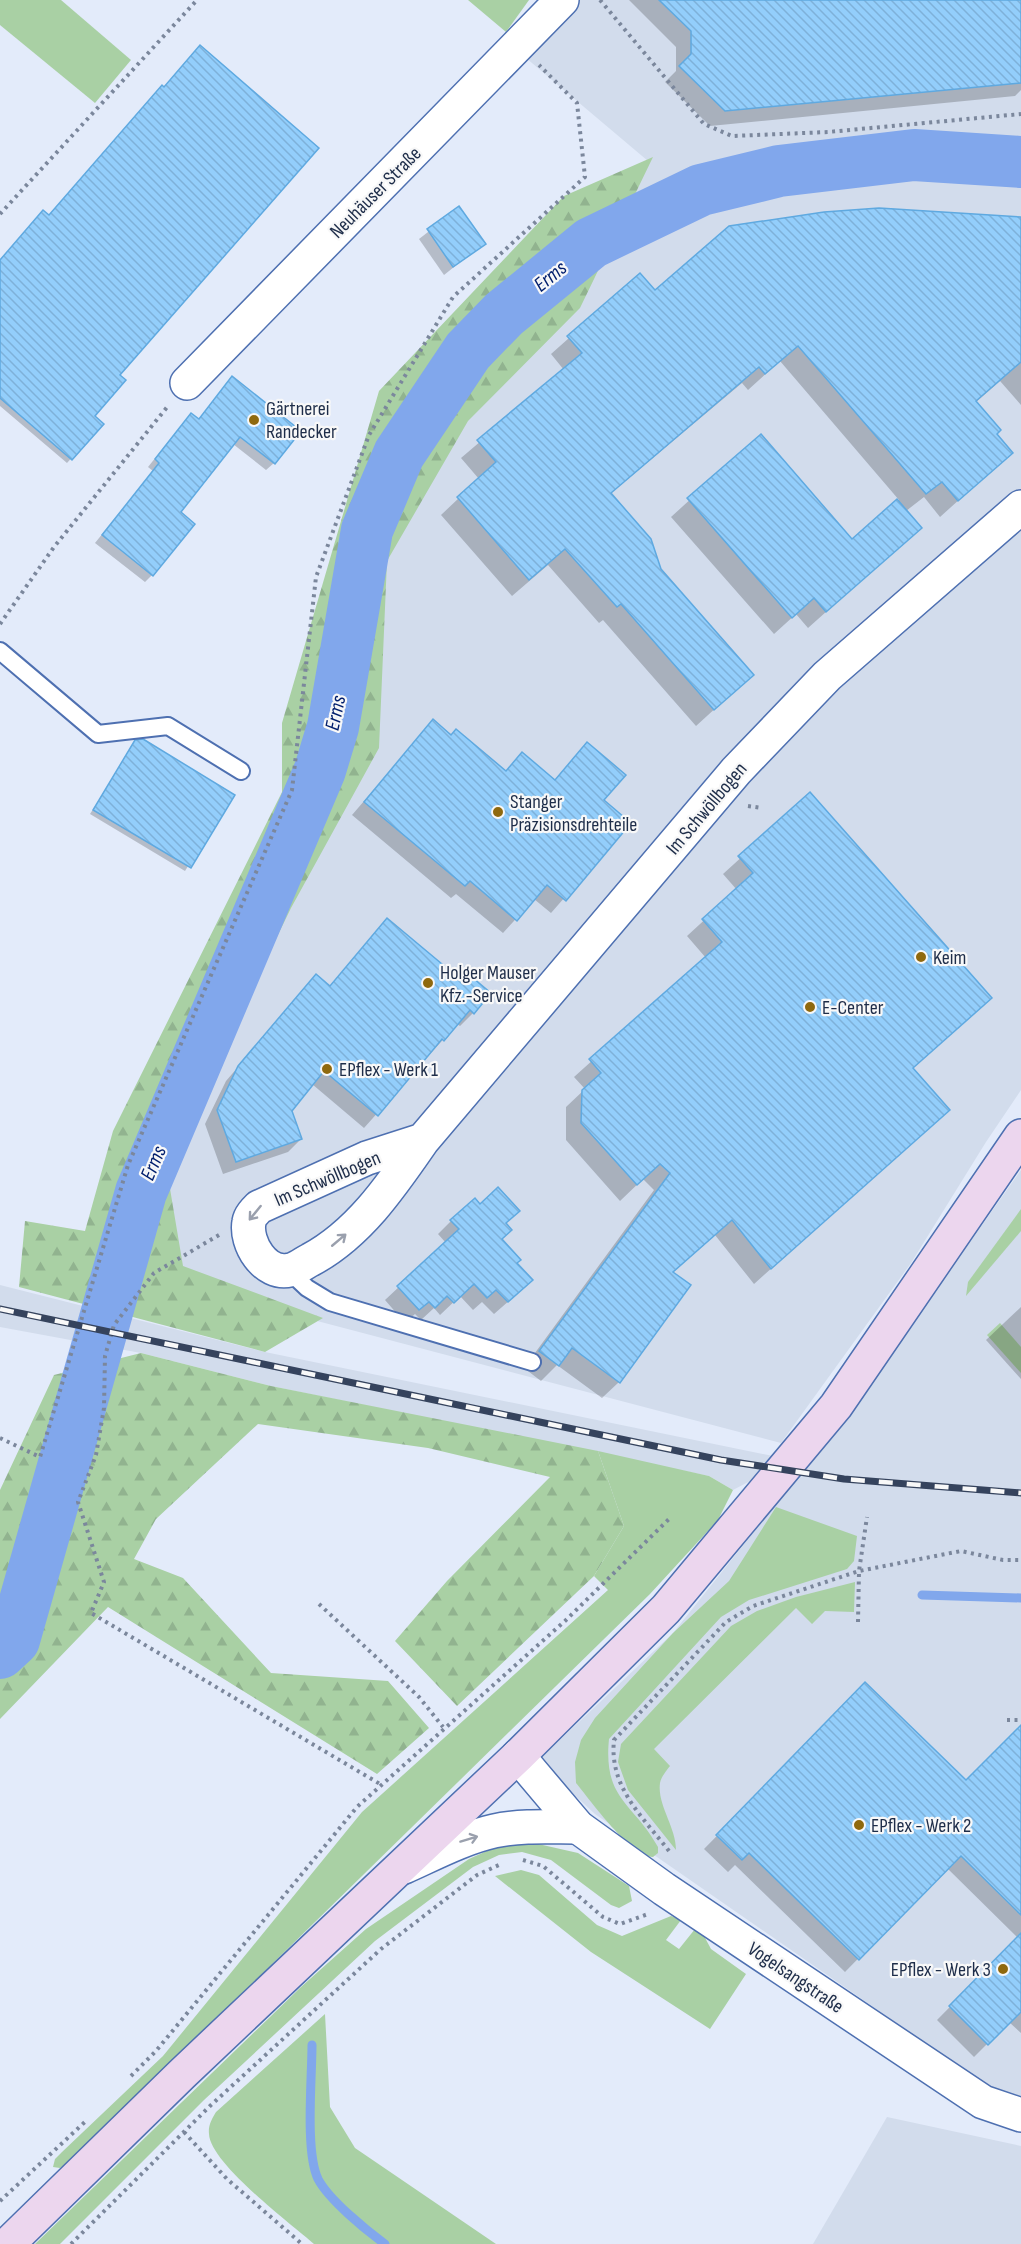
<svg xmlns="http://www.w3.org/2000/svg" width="1021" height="2244" viewBox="0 0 1021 2244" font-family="'Sofia Sans Condensed',sans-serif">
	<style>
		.built { fill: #d2dcec }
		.green { fill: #a9d0a4 }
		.forest { fill: url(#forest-firs) }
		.shadow { fill: #0003 }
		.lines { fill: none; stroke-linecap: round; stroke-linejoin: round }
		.stream { stroke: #81a7ec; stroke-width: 9 }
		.river { stroke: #81a7ec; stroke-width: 52 }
		.building { fill: url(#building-back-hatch); stroke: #5fa9e0; stroke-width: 1.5 }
		.lane-casing { stroke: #4e70b1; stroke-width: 20 }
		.street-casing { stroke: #4e70b1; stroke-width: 36 }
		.secondary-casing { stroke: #4e70b1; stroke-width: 36 }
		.path { stroke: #7b879c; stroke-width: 4; stroke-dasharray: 3 4.5; stroke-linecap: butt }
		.lane { stroke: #fff; stroke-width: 16 }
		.street { stroke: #fff; stroke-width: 33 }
		.secondary { stroke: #ecd6ee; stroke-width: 33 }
		.rail-casing { stroke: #35435d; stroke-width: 7 }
		.rail { stroke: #f8f8f8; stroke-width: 4.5; stroke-dasharray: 14; stroke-linecap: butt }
		.oneway { stroke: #9aa0ad }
		.poi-dot { fill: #8f690e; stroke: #f8f8f8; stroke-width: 2 }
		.labels { text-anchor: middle; stroke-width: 4.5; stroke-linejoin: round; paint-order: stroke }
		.street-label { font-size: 20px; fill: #1e2d49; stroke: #f8f8f8 }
		.poi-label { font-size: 20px; fill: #1e2d49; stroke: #f8f8f8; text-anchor: start }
		.water-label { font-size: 21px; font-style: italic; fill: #001e6d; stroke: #f8f8f8 }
	</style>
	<defs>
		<pattern id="forest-firs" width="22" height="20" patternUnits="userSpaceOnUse" patternTransform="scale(1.5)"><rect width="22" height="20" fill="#a9d0a4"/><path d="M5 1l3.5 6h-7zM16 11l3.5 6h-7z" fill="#91b38f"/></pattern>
		<pattern id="building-back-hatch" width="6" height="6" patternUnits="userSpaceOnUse" patternTransform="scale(1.5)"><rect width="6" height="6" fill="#93cefb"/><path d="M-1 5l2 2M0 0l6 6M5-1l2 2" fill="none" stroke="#7eb1d9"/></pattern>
	</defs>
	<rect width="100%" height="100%" fill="#e3ebfa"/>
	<g class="built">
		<path d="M562 0H1021V1090L986 1142 911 1263 781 1443 302 1317 178 1269 161 1169 383 564 463 425 648 161 513 47Z"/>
		<path d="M1021 1170V2100L993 2090 595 1814 542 1765V1757L673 1633 849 1413Z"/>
		<path d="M0 1285 265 1352 773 1456 752 1480 733 1490 709 1476 271 1386 141 1353 0 1327Z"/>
		<path d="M887 2117 1021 2146V2244H813Z"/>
	</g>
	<g class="green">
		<path d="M0 0H61L131 60 95 103 0 25Z"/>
		<path d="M468 0H529L506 32Z"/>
		<path d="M1021 1209V1231L966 1296 968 1282Z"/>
		<path d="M1000 1323 1021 1347V1373L987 1335Z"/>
		<path d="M598 1451 709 1476 733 1490 718 1520 650 1594 73 2159 60 2168 53 2167 55 2159 62 2152 163 2056 362 1812 608 1590 594 1576 624 1526Z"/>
		<path d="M776 1507 857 1536 854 1561 847 1569 749 1600 721 1617 609 1739C603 1800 633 1802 658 1847V1853L653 1857C630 1856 591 1801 576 1783L575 1762 581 1740 595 1718 673 1633 729 1581Z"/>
		<path d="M855 1582 854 1612 825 1611 812 1624 796 1608 654 1749 670 1766C667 1770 661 1777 660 1783 657 1805 676 1827 676 1850L628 1790 618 1762 621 1744 731 1626 757 1611 796 1597Z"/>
		<path d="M525 1841 578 1853 629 1886 632 1901 619 1908 611 1905 551 1860 522 1852 499 1855 473 1867 375 1941 204 2100 60 2244H35L301 1987 366 1929 469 1859 498 1846Z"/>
		<path d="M521 1870 539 1875 597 1925 622 1936 671 1916 681 1920 666 1940 679 1949 695 1929 703 1934 711 1949 746 1974 710 2029 591 1952 495 1876Z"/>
		<path d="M325 2014 330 2107 355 2148 496 2244H314C291 2224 210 2163 209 2134 208 2125 212 2119 216 2112Z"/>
	</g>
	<g class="forest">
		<path d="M653 157 580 308 468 421 387 561 379 748 291 908 166 1165 183 1266 323 1318 265 1352 19 1287 25 1221 85 1231 113 1131 282 792V723L379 391 564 196Z"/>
		<path d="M141 1353 271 1386 598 1451 624 1526 594 1576 457 1706 395 1641 447 1581 550 1477 428 1448 258 1424 156 1519 134 1559 183 1578 271 1673 388 1681 429 1728 377 1774 108 1607 0 1719V1490L54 1375Z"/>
	</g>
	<g class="shadow">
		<path d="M629 0H1016L1021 10V90L1015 96 710 126 665 82 676 71V47Z"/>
		<path d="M459 208 484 243 444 275 419 239Z"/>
		<path d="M1021 219V405L1000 381 975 403 995 434 1011 453 940 517 924 497 906 511 920 528 808 628 796 614 774 634 671 517 760 436 852 541 899 500 780 361 748 390 742 383 610 494 660 570 752 675 696 726 603 620 599 623 548 565 512 596 441 515 479 479 461 458 564 370 551 354 640 275 655 292Z"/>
		<path d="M0 262 118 375 93 416 102 424 67 463 0 406Z"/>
		<path d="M232 378 274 463 266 470 233 444 178 513 152 575 145 582 95 543 153 471 148 467 184 422 198 420Z"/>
		<path d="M433 721 505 773 522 754 554 781 629 824 551 913 534 899 503 933 456 894 451 898 352 815Z"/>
		<path d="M136 742 233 795 185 871 90 814Z"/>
		<path d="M810 795 990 998 911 1069 948 1110 754 1284 715 1235 672 1273 619 1382 602 1398 557 1365 541 1381 524 1368 654 1190 643 1179 620 1201 566 1140V1107L585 1089 574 1077 706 958 687 936 737 890 723 874Z"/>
		<path d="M387 920 473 1013 460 1026 457 1024 364 1128 312 1084 290 1111 301 1139 288 1152 223 1174 205 1124 226 1081 316 976 329 987Z"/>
		<path d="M451 1221 504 1224 501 1239 515 1263 518 1293 494 1314 482 1302 473 1310 460 1296 440 1315 434 1308 421 1320 415 1314 405 1323 385 1300 446 1243 438 1234Z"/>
		<path d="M1021 1307V1379L986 1340Z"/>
		<path d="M865 1685 966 1782 1021 1737V2033L1009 2022 974 2057 937 2020 1018 1938 947 1868 845 1972 735 1865 728 1872 704 1849Z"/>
	</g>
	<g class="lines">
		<g class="stream">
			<path d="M922 1595 1021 1598"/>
			<path d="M312 2045C312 2078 305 2152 318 2179 329 2200 366 2230 385 2244"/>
		</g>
		<path class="river" d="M0 1653 14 1640 141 1192 320 770 333 727 367 530 399 454 468 351 504 314 591 243 701 190 779 171 914 155 1021 162"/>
	</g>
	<g class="building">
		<path d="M659 0H1021V83L725 111 679 66 691 54V31Z"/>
		<path d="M200 45 319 148 120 375 126 380 95 416 104 424 72 460 0 398V260L43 210 49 215 162 85 164 87Z"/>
		<path d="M459 206 486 244 453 267 427 229Z"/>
		<path d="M879 208 1021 217V362L976 401 1001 430 997 434 1013 453 958 501 942 482 926 494 798 346 765 374 759 367 611 493 651 539 661 569 754 675 714 710 621 604 617 607 565 549 529 580 457 497 496 462 477 440 582 353 567 336 640 273 655 290 729 226 824 212Z"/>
		<path d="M232 376 301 431 275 464 240 437 181 512 195 524 153 576 102 535 159 463 155 459 191 413 199 419Z"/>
		<path d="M761 434 852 539 897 499 922 528 826 612 814 598 792 618 687 498Z"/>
		<path d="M433 719 451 735 456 729 506 771 522 752 555 780 587 742 626 775 604 800 631 823 566 901 547 885 517 921 470 881 465 886 364 802Z"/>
		<path d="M143 739 235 795 191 868 93 810 135 740Z"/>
		<path d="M810 792 992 998 913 1068 950 1110 771 1269 732 1220 673 1272 691 1285 620 1383 572 1348 559 1366 539 1351 670 1173 660 1164 637 1185 581 1123 582 1090 601 1073 589 1059 722 942 702 919 753 873 738 856Z"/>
		<path d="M387 918 454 974 460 967 491 993 474 1014 470 1010 444 1041 442 1039 378 1116 324 1071 292 1111 302 1139 236 1162 217 1110 238 1066 316 974 330 986Z"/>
		<path d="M498 1187 520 1211 506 1223 512 1230 502 1239 521 1260 517 1263 533 1280 508 1302 496 1290 487 1298 474 1284 454 1303 447 1296 435 1308 429 1302 419 1310 397 1286 459 1229 450 1220 475 1198 480 1204Z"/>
		<path d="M865 1682 966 1780 1021 1725V1915L961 1856 859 1960 749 1853 742 1860 716 1835Z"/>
		<path d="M1021 1933V2012L988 2045 949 2006Z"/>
	</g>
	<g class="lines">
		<defs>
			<g id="lane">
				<path d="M0 651 98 734 168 726 241 771"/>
				<path d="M289 1271 307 1288 330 1302 532 1362"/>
			</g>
			<g id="street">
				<path d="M187 383 562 0"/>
				<path d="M423 1140 367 1158 259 1207C255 1211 250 1216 249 1222 245 1243 265 1276 290 1270 297 1269 304 1263 310 1260 359 1234 392 1185 423 1140L736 771 827 676 1021 507"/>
				<path d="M518 1756 578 1827 664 1889 983 2102 1021 2115"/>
				<path d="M404 1867C433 1854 463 1838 494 1831 522 1825 550 1827 578 1827"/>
			</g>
			<path id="secondary" d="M8 2244 182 2074 518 1756 666 1609 836 1406 1021 1136"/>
		</defs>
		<use href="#lane" class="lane-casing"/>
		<use href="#street" class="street-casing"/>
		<use href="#secondary" class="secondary-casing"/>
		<g class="path">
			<path d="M600 0 704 124 732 136 828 132 1021 114"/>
			<path d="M0 214 197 0"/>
			<path d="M0 624 54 547 168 406"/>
			<path d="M748 806 762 808"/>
			<path d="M219 1235 154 1273 114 1325 105 1356 104 1408 96 1455 78 1502 104 1582 91 1613 380 1784"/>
			<path d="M0 1438 40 1457 128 1165 292 790 316 577 369 435 453 297 585 177 577 103 539 65"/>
			<path d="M319 1604 419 1697 443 1727"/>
			<path d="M858 1622 859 1571 867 1517"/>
			<path d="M1007 1720H1021"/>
			<path d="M669 1851C642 1816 609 1787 614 1740L726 1622 753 1606 859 1571 961 1551 1003 1560H1021"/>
			<path d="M523 1860 543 1866 603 1917 620 1924 648 1914"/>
			<path d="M131 2076 156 2051 357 1807 565 1621 669 1519"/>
			<path d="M184 2132 227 2179 302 2244"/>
			<path d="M0 2201 87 2120"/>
			<path d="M71 2244 210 2106 381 1949 477 1875 501 1864"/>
		</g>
		<use href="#lane" class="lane"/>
		<use href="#street" class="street"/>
		<use href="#secondary" class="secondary"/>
		<defs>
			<path id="rail" d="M0 1309 721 1460 844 1479 1021 1493"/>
		</defs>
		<use href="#rail" class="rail-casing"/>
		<use href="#rail" class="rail"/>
	</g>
	<defs><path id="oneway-shaft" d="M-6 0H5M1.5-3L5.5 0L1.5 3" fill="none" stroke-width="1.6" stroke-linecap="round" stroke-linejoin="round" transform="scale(1.5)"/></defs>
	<g class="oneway">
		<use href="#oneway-shaft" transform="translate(255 1213) rotate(129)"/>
		<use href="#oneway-shaft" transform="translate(339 1240) rotate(-40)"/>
		<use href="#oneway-shaft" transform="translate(469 1839) rotate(-17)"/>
	</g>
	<g class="poi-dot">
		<circle cx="254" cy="420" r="6"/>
		<circle cx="498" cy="812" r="6"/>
		<circle cx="921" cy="957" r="6"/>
		<circle cx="428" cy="983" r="6"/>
		<circle cx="810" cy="1007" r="6"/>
		<circle cx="327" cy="1069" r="6"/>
		<circle cx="859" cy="1825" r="6"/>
		<circle cx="1003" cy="1969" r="6"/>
	</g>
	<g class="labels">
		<g class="street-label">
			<text transform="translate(375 192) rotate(-45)" y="7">Neuhäuser Straße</text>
			<text transform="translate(706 808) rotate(-50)" y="7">Im Schwöllbogen</text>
			<text transform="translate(327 1178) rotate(-23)" y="7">Im Schwöllbogen</text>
			<text transform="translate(796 1977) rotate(34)" y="7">Vogelsangstraße</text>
		</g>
		<g class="poi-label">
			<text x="266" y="415">Gärtnerei<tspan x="266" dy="23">Randecker</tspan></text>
			<text x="510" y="808">Stanger<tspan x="510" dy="23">Präzisionsdrehteile</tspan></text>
			<text x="933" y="964">Keim</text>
			<text x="440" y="979">Holger Mauser<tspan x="440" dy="23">Kfz.-Service</tspan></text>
			<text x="822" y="1014">E-Center</text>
			<text x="339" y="1076">EPflex - Werk 1</text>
			<text x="871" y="1832">EPflex - Werk 2</text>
			<text x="991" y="1976" text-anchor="end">EPflex - Werk 3</text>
		</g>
		<g class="water-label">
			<text transform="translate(550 276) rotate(-39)" y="7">Erms</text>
			<text transform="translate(335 713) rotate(-78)" y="7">Erms</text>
			<text transform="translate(153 1163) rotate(-67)" y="7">Erms</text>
		</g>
	</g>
</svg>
